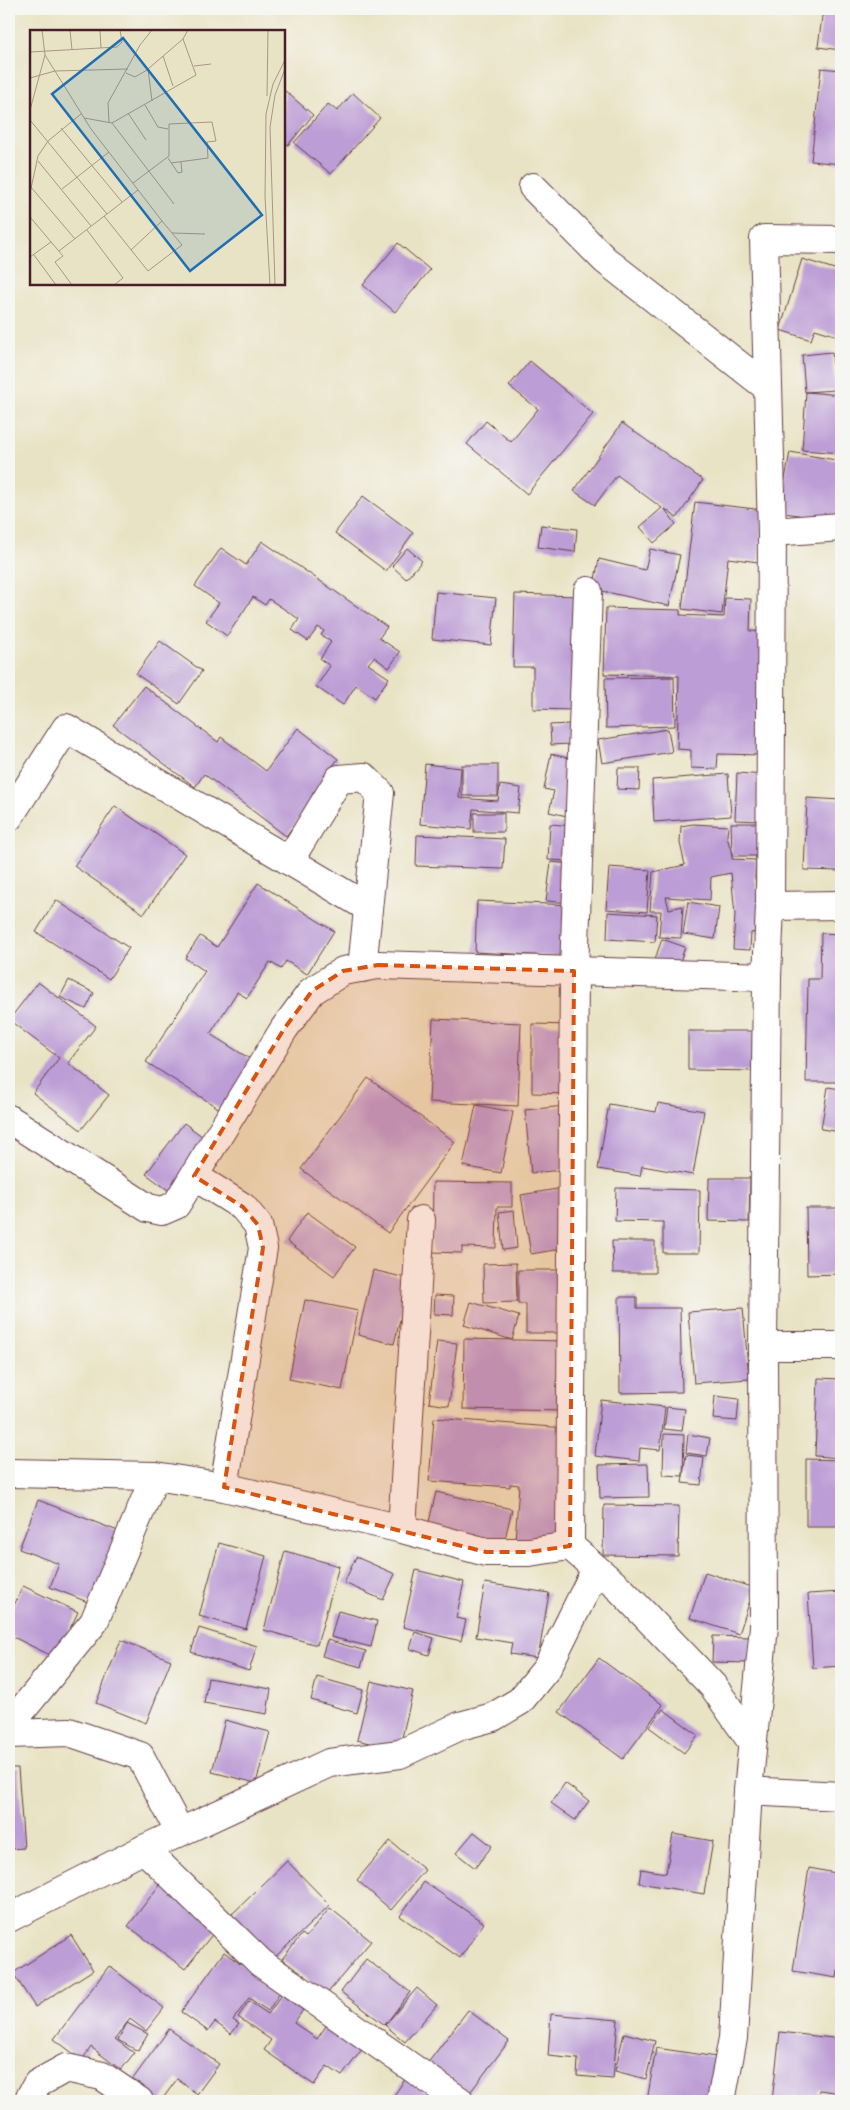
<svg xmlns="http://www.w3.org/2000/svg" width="850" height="2110" viewBox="0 0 850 2110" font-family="'Sorts Mill Goudy',serif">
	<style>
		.building { fill: #bc9dd5 }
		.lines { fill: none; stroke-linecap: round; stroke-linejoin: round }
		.minor-casing { stroke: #623c42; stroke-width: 30 }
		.minor { stroke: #fff; stroke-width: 28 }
		.marked { fill: #d8530f; fill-opacity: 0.2; stroke: #d8530f; stroke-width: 4; stroke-dasharray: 10 6; stroke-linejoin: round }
		.inset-road { fill: none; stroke: #a99587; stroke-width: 1 }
		.view { fill: #1f6fb2; fill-opacity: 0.15; stroke: #1f6fb2; stroke-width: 2.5 }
		.inset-edge { fill: none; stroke: #4a1f2b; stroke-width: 2.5 }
	</style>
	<rect width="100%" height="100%" fill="#f6f6f2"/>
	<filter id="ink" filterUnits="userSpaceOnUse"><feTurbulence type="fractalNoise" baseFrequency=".02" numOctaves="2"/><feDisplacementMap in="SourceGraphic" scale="10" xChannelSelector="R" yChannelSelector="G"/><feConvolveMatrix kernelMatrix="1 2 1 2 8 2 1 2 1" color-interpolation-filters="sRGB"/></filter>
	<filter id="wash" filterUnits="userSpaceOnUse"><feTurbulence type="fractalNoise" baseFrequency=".0096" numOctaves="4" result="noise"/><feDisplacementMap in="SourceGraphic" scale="20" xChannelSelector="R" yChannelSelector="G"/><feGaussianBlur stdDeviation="1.12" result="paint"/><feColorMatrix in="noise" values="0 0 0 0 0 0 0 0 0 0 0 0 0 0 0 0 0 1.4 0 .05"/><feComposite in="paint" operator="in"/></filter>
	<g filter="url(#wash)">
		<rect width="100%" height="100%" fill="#e9e3c5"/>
		<g id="blocks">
			<g class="building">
				<path d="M823 9H841V50L818 47Z"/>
				<path d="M821 68 841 70V164L811 161Z"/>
				<path d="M284 90 313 115 288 145 284 141Z"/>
				<path d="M353 93 380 118 331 174 294 143 328 104 337 111Z"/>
				<path d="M398 243 430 270 395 312 363 285Z"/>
				<path d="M802 259 841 271V324L838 336 815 329 811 340 780 330Z"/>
				<path d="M832 352 835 390 805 392 802 355Z"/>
				<path d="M530 361 593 414 527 494 467 444 486 421 511 442 538 409 509 386Z"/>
				<path d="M806 392 841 395V453L802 450Z"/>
				<path d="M622 423 703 480 677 518 664 508 676 524 654 543 640 527 662 508 617 475 595 505 574 491Z"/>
				<path d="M790 452 841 461V522L779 512Z"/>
				<path d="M363 496 413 533 386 571 335 533Z"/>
				<path d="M695 502 764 510 758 562 728 558 722 614 682 609Z"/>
				<path d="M541 525 577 529 575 552 538 547Z"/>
				<path d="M262 541 387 627 379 638 400 652 389 668 374 657 368 664 389 678 375 698 356 685 343 705 316 687 330 666 320 659 331 642 321 635 324 631 318 627 308 641 292 630 299 619 269 599 265 605 253 597 227 636 206 621 219 603 195 586 221 548 246 565Z"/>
				<path d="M407 548 422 561 406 579 392 566Z"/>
				<path d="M650 549 680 555 669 606 593 589 599 559 645 570Z"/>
				<path d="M436 592 496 598 491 645 432 639Z"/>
				<path d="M515 594 577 596 574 710 533 709V667H513Z"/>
				<path d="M725 598 751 599 750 631 767 632 763 755 718 754 717 769 691 768V750L677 749 679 676 604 674 606 608 680 610V615L724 617Z"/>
				<path d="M160 641 202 671 179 704 136 674Z"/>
				<path d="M674 677 675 726 606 728 605 678Z"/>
				<path d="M144 686 218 742 221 737 266 771 298 728 338 759 312 794 315 797 286 836 204 774 195 787 113 725Z"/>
				<path d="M570 724V744L551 745 550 725Z"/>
				<path d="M668 729 672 752 602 763 598 740Z"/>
				<path d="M551 754 578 760 567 816 549 812 554 791 544 789Z"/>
				<path d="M425 764 461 768 459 798 498 801 500 785 521 788 518 813 473 809 471 829 420 824Z"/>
				<rect x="462" y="765" width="36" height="31"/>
				<path d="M618 768H640L639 790 617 789Z"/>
				<path d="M737 773 764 775 762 821 735 820Z"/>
				<path d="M728 774 731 816 654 822 652 780Z"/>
				<path d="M807 798 841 800V871L804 870Z"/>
				<path d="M115 806 185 854 144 914 74 866Z"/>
				<rect x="474" y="813" width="30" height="19"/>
				<path d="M731 823H761L762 856H732V859L756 860 755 878 766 930 751 933 750 950 733 949 735 915 731 873 711 877 710 900 666 897 669 909 683 906 681 938 659 937 661 911H650L653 872 685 865 680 843 681 826 693 824 728 826 727 836 732 855Z"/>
				<path d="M550 824 574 826 572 861 548 860Z"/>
				<path d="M417 835 505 839 503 869 416 866Z"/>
				<path d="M551 862 574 864 569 903 546 901Z"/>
				<path d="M609 867 650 870 647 912 606 909Z"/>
				<path d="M258 883 334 931 307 974 286 961 281 969 270 962 247 998 237 992 210 1034 255 1062 223 1111 146 1062 205 971 185 958 200 936 217 947Z"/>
				<path d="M56 900 129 948 109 979 36 932Z"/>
				<path d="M477 901 572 905 570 957 475 952Z"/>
				<path d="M688 902 719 907 715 939 683 934Z"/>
				<path d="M608 912 657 915 655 942 607 939Z"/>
				<path d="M821 933 841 934V1082H806L808 979H820Z"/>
				<path d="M662 939 685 947 676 973 653 965Z"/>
				<path d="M69 980 94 993 86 1009 60 997Z"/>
				<path d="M38 982 96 1026 68 1063 109 1095 81 1130 33 1093 59 1058 9 1020Z"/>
				<path d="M433 1019 521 1023 518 1106 429 1102Z"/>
				<path d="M532 1024 571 1025 570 1094 532 1093Z"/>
				<path d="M688 1031H761V1071L688 1070Z"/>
				<path d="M368 1078 455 1142 388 1233 301 1169Z"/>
				<path d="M828 1087 841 1089V1132L821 1129Z"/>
				<path d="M658 1103 704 1111 693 1175 642 1166 640 1176 598 1169 609 1104 656 1112Z"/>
				<path d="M476 1105 513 1112 501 1173 463 1166Z"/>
				<path d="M565 1106 572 1169 531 1173 525 1110Z"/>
				<path d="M184 1123 210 1142 172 1193 146 1174Z"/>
				<path d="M709 1178H750L749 1222 708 1221Z"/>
				<path d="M433 1182 512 1183V1207H497L496 1248 462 1247V1253L432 1252Z"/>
				<path d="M563 1188 572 1247 531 1254 521 1195Z"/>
				<path d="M616 1188 700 1190 699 1253H663V1222L615 1221Z"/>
				<path d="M806 1208H841V1274L807 1275Z"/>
				<path d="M514 1210 517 1248 503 1250 499 1212Z"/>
				<path d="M307 1212 355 1247 334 1276 287 1241Z"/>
				<path d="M612 1241H655V1273H613Z"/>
				<path d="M516 1263 517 1302 484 1303 483 1264Z"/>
				<path d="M373 1270 410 1279 394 1344 358 1335Z"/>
				<path d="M518 1270H565L566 1333H526V1304H518Z"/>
				<path d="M435 1295 454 1296 453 1315 434 1314Z"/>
				<path d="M619 1297H637V1308H680L682 1392 620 1393Z"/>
				<path d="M305 1300 358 1311 342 1390 289 1379Z"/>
				<path d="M471 1302 519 1316 512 1340 464 1325Z"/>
				<path d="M743 1308 749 1379 694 1383 688 1312Z"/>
				<path d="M464 1339 567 1341 566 1411 463 1409Z"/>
				<path d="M437 1341 457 1343 449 1406 429 1403Z"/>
				<path d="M818 1378 841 1379V1458L815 1456Z"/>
				<path d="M715 1396 739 1399 737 1421 713 1419Z"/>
				<path d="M601 1400 665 1407 660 1450 640 1448 639 1461 595 1456Z"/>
				<path d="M667 1407 685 1409 682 1431 664 1429Z"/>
				<path d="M434 1418 565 1428 560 1544 515 1541 519 1485 510 1484V1487L429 1481Z"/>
				<path d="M664 1434 684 1435 683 1476 663 1475Z"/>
				<path d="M688 1434 710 1438 707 1456 686 1453Z"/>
				<path d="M686 1455 704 1457 701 1485 682 1483Z"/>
				<path d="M806 1459 841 1460V1527H806Z"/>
				<path d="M648 1464 649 1497 600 1498 599 1465Z"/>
				<path d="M436 1492 512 1509 504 1543 428 1526Z"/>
				<path d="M38 1500 123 1533 95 1605 50 1587 59 1564 19 1549Z"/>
				<path d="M604 1505 679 1506 678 1556 603 1555Z"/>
				<path d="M219 1543 266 1556 246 1629 199 1616Z"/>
				<path d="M285 1551 339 1566 317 1645 264 1630Z"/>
				<path d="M356 1557 395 1574 383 1600 344 1583Z"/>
				<path d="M416 1570 464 1582 456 1618 466 1620 461 1641 403 1627Z"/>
				<path d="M705 1572 754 1588 739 1634 690 1618Z"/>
				<path d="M485 1583 549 1593 538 1658 510 1654 512 1643 476 1637Z"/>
				<path d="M23 1586 78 1612 56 1658 9 1635V1616Z"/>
				<path d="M841 1592V1666L813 1668 808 1594Z"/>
				<path d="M338 1611 377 1621 371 1647 331 1637Z"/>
				<path d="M199 1628 257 1646 249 1671 191 1652Z"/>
				<path d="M415 1632 434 1638 429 1655 410 1649Z"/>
				<path d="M713 1636 750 1637 749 1663 712 1662Z"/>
				<path d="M121 1640 171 1660 146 1723 96 1703Z"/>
				<path d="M327 1640 366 1651 361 1667 322 1656Z"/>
				<path d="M599 1658 663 1705 623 1759 559 1712Z"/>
				<path d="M317 1677 363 1690 357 1713 311 1700Z"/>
				<path d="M208 1678 271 1689 267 1714 204 1703Z"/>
				<path d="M371 1681 413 1691 399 1750 357 1740Z"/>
				<path d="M663 1709 698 1735 684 1753 649 1727Z"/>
				<path d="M225 1720 270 1732 256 1783 212 1772Z"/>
				<path d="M9 1768H18L24 1848 9 1849Z"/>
				<path d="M565 1783 589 1801 575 1820 551 1803Z"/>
				<path d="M474 1832 492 1846 475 1868 456 1853Z"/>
				<path d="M673 1834 713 1841 704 1894 639 1883 641 1869 666 1873Z"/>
				<path d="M390 1841 425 1870 391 1910 357 1880Z"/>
				<path d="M287 1861 330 1905 270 1962 228 1918Z"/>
				<path d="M809 1868 841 1874V1950L837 1978 793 1971Z"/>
				<path d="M424 1882 484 1923 460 1958 400 1916Z"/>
				<path d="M161 1883 218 1927 185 1969 128 1926Z"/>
				<path d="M330 1908 371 1941 326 1995 282 1959 302 1934 306 1937Z"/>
				<path d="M71 1935 93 1970 35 2007 13 1973Z"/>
				<path d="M224 1952 280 1993 268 2011 249 1998 233 2020 239 2024 231 2034 215 2022 208 2031 181 2012Z"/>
				<path d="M366 1959 410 1992 385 2025 341 1992Z"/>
				<path d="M109 1966 164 2008 146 2031 130 2019 115 2039 134 2053 121 2070 91 2047 82 2060 54 2039Z"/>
				<path d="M417 1988 437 2005 405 2042 385 2025Z"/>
				<path d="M282 1995 303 2010 294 2023 317 2039 328 2023 363 2048 342 2076 327 2066 314 2085 264 2050 271 2040 238 2017 249 2001 268 2014Z"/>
				<path d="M468 2010 509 2041 468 2095 427 2064Z"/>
				<path d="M551 2014 618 2020 613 2079 577 2076 578 2059 548 2056Z"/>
				<path d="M127 2023 148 2034 138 2051 118 2040Z"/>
				<path d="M169 2029 219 2064 197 2094 177 2079 161 2101H155L130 2083Z"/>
				<path d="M780 2032 841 2039V2093L819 2090 817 2101H772Z"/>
				<path d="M624 2033 655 2041 646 2079 615 2071Z"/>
				<path d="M656 2048 717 2057 709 2101H647Z"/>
				<path d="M406 2078 438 2101H390Z"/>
			</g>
		</g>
	</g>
	<g filter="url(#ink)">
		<use href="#blocks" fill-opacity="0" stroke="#623c42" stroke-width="1"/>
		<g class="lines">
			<defs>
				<g id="minor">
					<path d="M533 187 605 260 768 388"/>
					<path d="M772 532 764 239 841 240"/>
					<path d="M9 817 66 728 367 907"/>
					<path d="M289 861 339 779 364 777 380 793 362 968"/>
					<path d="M770 906 841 905"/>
					<path d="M9 1119 148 1208 162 1211 176 1205 284 1029 312 991 343 971 378 965 767 977"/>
					<path d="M194 1176 243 1207 258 1225 263 1248 224 1487"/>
					<path d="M763 1346H841"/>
					<path d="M9 1473 155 1476 224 1487 402 1529 486 1552H529L570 1546 621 1590 713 1686 752 1742"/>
					<path d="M402 1529 421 1220"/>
					<path d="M570 1546 574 971 588 591"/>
					<path d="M9 1726 94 1622 155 1476"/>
					<path d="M9 1734 69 1732 140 1756 180 1832"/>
					<path d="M748 1791 841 1796"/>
					<path d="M144 1849 261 1963 460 2101"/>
					<path d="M9 1918 144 1849 329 1763 400 1754 460 1726 493 1717 520 1701 547 1668 596 1569"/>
					<path d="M28 2101 37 2084 66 2068 102 2076 139 2101"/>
					<path d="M721 2101 733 2038 748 1791 764 1626 763 1346 767 977 770 906 772 532 841 527"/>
				</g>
			</defs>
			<use href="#minor" class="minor-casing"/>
			<use href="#minor" class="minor"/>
		</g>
	</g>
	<path class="marked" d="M378 965 574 971 570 1546 529 1552H486L224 1487 263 1248 258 1225 243 1207 194 1176 284 1029 312 991 343 971Z"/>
	<g transform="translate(30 30)">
		<rect width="255" height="255" fill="#e9e3c5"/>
		<path class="inset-road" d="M40 0 42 20M70 0 71 18M0 22 87 17 92 12 90 0M15 25 61 99 132 191 101 220M133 26 143 56M164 36 181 34M96 43 105 47 117 40M0 48 25 41 98 39M237 66 238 0M122 71 118 39 153 9 158 0M115 75 128 97 138 99M0 80 15 25 12 0M98 83 116 110M54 88 82 93 166 45 153 9M0 90 77 184M79 92 78 73 110 15 122 0M82 93 144 174M31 98 92 172M138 128 148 143 152 142 151 132M8 131 61 196M103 153 139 126V94L182 92 186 111 177 112 178 128 141 133M0 156 45 209M32 159 79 122M0 163 8 126 18 111 51 84M74 186 118 241 152 215 132 191M0 187 33 226 25 232 42 255M57 200 93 248 84 255M142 203 175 204M29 221 108 160M4 225 26 255M0 227 21 212M240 255 235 167 236 84 243 54 255 30M245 255 240 97 245 65 255 39"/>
		<path class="view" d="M93 8 232 185 160 241 22 64Z"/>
		<rect width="255" height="255" class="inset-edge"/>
	</g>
	<rect width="850" height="2110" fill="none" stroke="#f6f6f2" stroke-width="30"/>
</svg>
